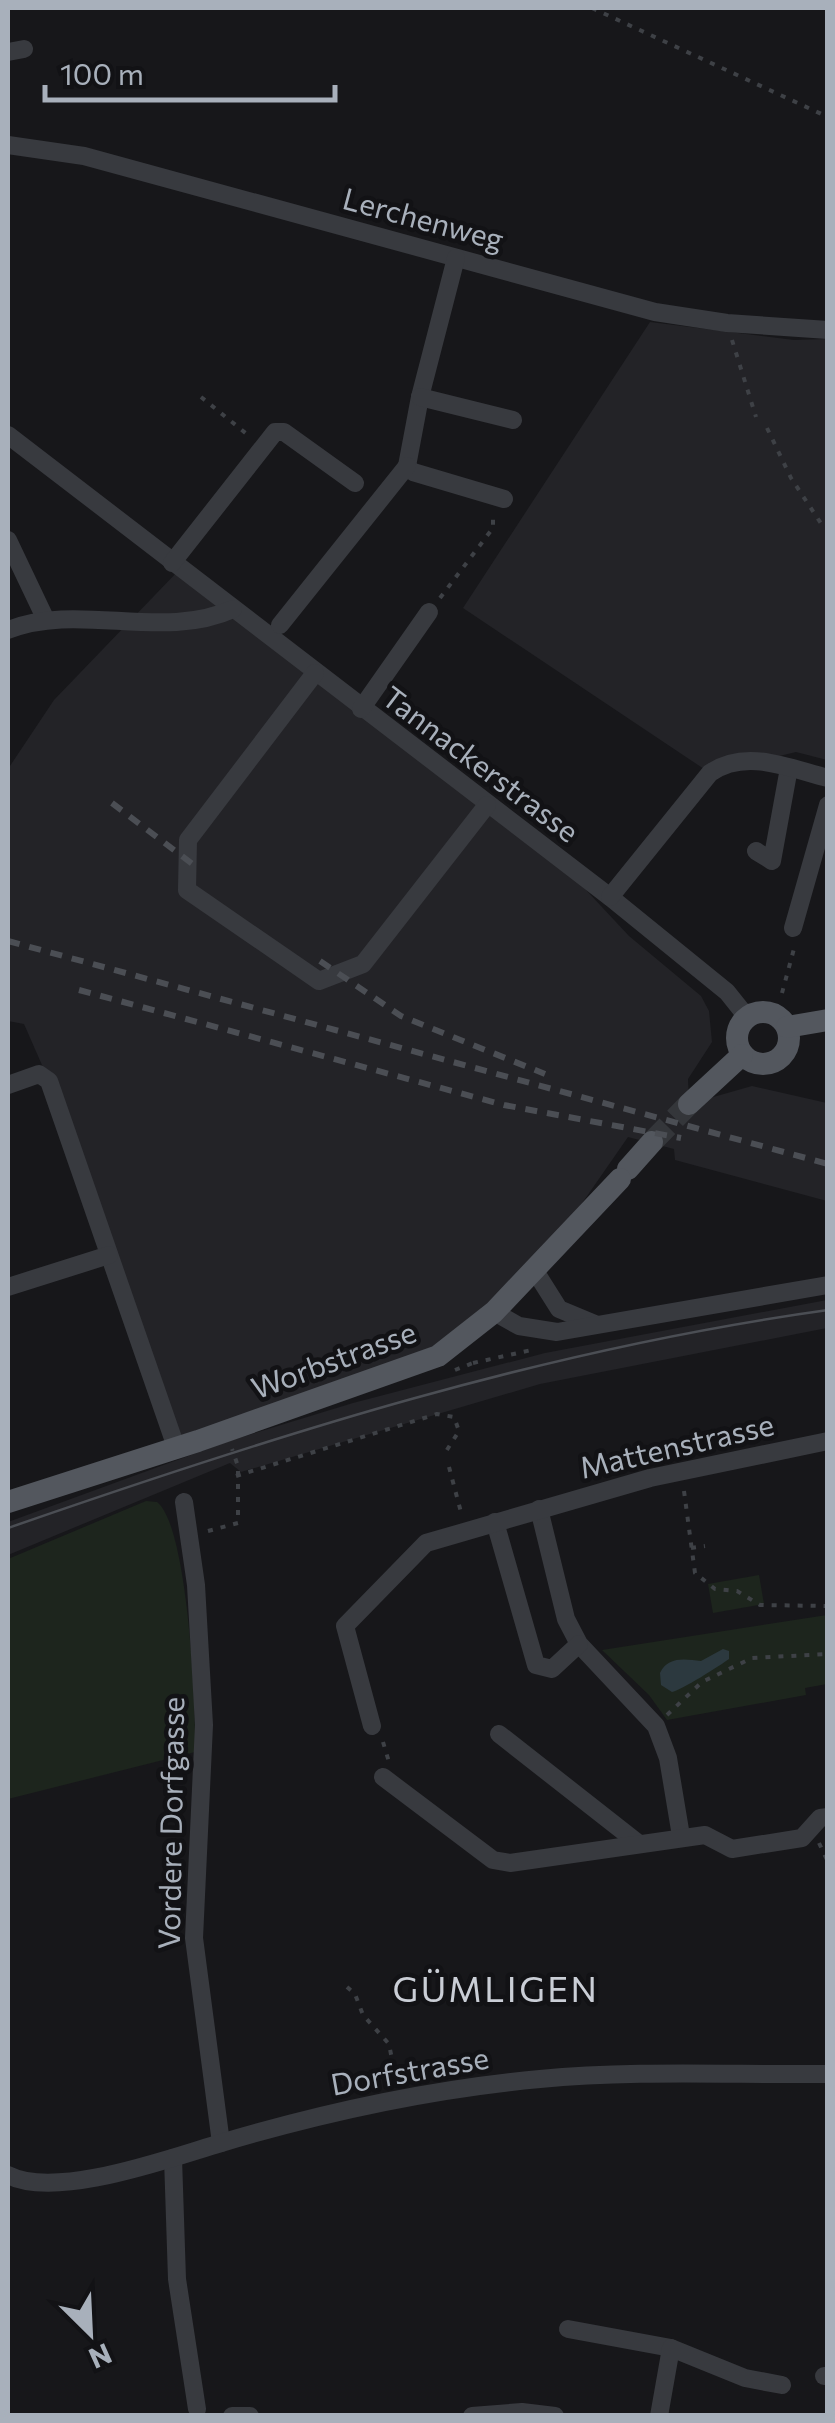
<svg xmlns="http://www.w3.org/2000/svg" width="835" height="2423" viewBox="0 0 835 2423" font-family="Commissioner,sans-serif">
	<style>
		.built { fill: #232327 }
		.green { fill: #1d251d }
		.water { fill: #2c393f }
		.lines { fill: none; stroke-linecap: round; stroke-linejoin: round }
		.major-tunnel { stroke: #34363a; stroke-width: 22; stroke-dasharray: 22 11; stroke-linecap: butt }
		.path { stroke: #3e4146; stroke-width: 4; stroke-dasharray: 5 8; stroke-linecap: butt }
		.minor { stroke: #383a3f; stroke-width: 18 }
		.major { stroke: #53575e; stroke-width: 22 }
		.tram { stroke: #4b4e54; stroke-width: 2.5 }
		.rail { stroke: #4b4e54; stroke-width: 6; stroke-dasharray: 12 10; stroke-linecap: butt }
		.labels { text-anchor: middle; stroke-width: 9; stroke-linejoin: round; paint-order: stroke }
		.street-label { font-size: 30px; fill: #a8b0bb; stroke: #121215 }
		.quarter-label { font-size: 35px; letter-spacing: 2.5px; fill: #caced6; stroke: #121215 }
	</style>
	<rect width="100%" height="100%" fill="#17171a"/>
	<g class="built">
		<path d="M650 322 794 340 827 339V760L796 752 710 773 463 608Z"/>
		<path d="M180 569 558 860 629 936 701 996 709 1011 712 1042 688 1079 689 1104 752 1086 827 1103V1201L675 1160 674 1149 628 1137 535 1271 457 1343 176 1447 49 1081 24 1024 8 1021V769L54 700Z"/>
		<path d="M827 1300V1328L540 1384 241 1472 230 1463 8 1555V1522L229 1441 353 1403 545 1353Z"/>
	</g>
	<g class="green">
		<path d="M146 1501 157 1502C188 1526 196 1707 195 1752L8 1799V1559Z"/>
		<path d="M759 1575 764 1604 713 1613 708 1584Z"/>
		<path d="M827 1615V1684L805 1688 806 1695 667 1720 649 1695 602 1650Z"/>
	</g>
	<path class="water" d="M723 1649 729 1651V1659C721 1665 680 1691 672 1692L661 1685 660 1673C668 1656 685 1659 701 1661Z"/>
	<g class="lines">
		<path class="major-tunnel" d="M652 1142 689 1104"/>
		<g class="path">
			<path d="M592 8 828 117"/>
			<path d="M732 340 756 417"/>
			<path d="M201 397 248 435"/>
			<path d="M767 428 791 478 824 528"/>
			<path d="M828 521V540"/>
			<path d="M440 598 493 528V516"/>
			<path d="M782 993 795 945"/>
			<path d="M473 1363 536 1349"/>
			<path d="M455 1370 473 1363 469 1359"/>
			<path d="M449 1467 462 1516"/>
			<path d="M236 1476 437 1414 454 1417 459 1431 445 1453"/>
			<path d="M684 1491 695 1573 715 1589 737 1591 760 1605 828 1606"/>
			<path d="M208 1531 238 1523V1466L232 1449"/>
			<path d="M691 1548 705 1546"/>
			<path d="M667 1715 702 1682 752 1658 828 1654"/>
			<path d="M383 1742 389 1762"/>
			<path d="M819 1843 828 1862"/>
			<path d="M347 1987 355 1994 363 2015 389 2044 396 2080"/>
		</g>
		<g class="minor">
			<path d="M8 52 24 49"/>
			<path d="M8 145 84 156 655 312 727 323 828 330"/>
			<path d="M456 258 420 397 407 466 413 472 504 499"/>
			<path d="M420 397 513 420"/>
			<path d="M8 435 610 897 727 992 747 1017"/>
			<path d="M8 540 46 620"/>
			<path d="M172 563 275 432H284L355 483"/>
			<path d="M280 625 407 466"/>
			<path d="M8 630C78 602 163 641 233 609"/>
			<path d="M315 673 188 840 187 890 319 981 363 964 487 805"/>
			<path d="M361 709 429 612"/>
			<path d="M756 851 772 861 789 768"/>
			<path d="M610 897 710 773C746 748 788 768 828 778"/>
			<path d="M793 928 828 805"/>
			<path d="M8 1085 39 1074 49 1081 176 1447"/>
			<path d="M535 1271 559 1309 595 1324"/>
			<path d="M8 1287 109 1255"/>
			<path d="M494 1312 519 1326 557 1332 828 1285"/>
			<path d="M184 1502 196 1585 204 1725 194 1938 221 2143"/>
			<path d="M539 1509 566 1619 579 1644 656 1726 668 1758 681 1836"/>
			<path d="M495 1522 536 1665 552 1669 579 1644"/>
			<path d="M372 1726 345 1626 426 1543 650 1478 828 1441"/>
			<path d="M499 1734 638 1843"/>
			<path d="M383 1777 493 1860 510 1863 705 1835 732 1849 802 1838 820 1818 828 1817"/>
			<path d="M173 2158 177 2279 197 2409"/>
			<path d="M8 2175C56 2200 170 2158 221 2143 325 2112 432 2089 540 2079 634 2070 732 2075 828 2074"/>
			<path d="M568 2329 671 2348"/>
			<path d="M824 2376H828"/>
			<path d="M232 2416H250"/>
			<path d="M472 2416 522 2412 555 2416"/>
			<path d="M659 2416 671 2348 745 2378 782 2385"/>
		</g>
		<g class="major">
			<circle cx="763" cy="1038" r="26"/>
			<path d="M787 1027 828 1020"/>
			<path d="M689 1104 742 1055"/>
			<path d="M628 1169 652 1142"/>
			<path d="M8 1502 198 1441 438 1356 494 1312 620 1179"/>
		</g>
		<path class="tram" d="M8 1528C276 1435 545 1349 828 1310"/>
		<g class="rail">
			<path d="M112 803 199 869"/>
			<path d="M8 941 828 1164"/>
			<path d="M320 961 401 1016 545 1074"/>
			<path d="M79 990 504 1105 681 1138"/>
		</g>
	</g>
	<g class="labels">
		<g class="street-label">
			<text transform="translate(423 220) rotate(15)" y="10">Lerchenweg</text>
			<text transform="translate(480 765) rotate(37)" y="10">Tannackerstrasse</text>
			<text transform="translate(334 1361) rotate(-20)" y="10">Worbstrasse</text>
			<text transform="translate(677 1447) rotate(-13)" y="10">Mattenstrasse</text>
			<text transform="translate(172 1823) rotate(-89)" y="10">Vordere Dorfgasse</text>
			<text transform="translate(410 2072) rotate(-10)" y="10">Dorfstrasse</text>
		</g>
		<g class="quarter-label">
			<text x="496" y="2002">GÜMLIGEN</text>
		</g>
	</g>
	<rect width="835" height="2423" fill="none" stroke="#a8b0bb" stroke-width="20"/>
	<g transform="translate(90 2333) rotate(156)" stroke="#121215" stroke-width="8" paint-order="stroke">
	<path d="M0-8L18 38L0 25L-18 38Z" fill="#a8b0bb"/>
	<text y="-15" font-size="28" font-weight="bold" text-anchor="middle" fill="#a8b0bb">N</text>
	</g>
	<path d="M45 85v15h290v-15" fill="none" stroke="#a8b0bb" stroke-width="5"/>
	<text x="60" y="85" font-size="30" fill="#a8b0bb" stroke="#121215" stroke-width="8" paint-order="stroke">100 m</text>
</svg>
